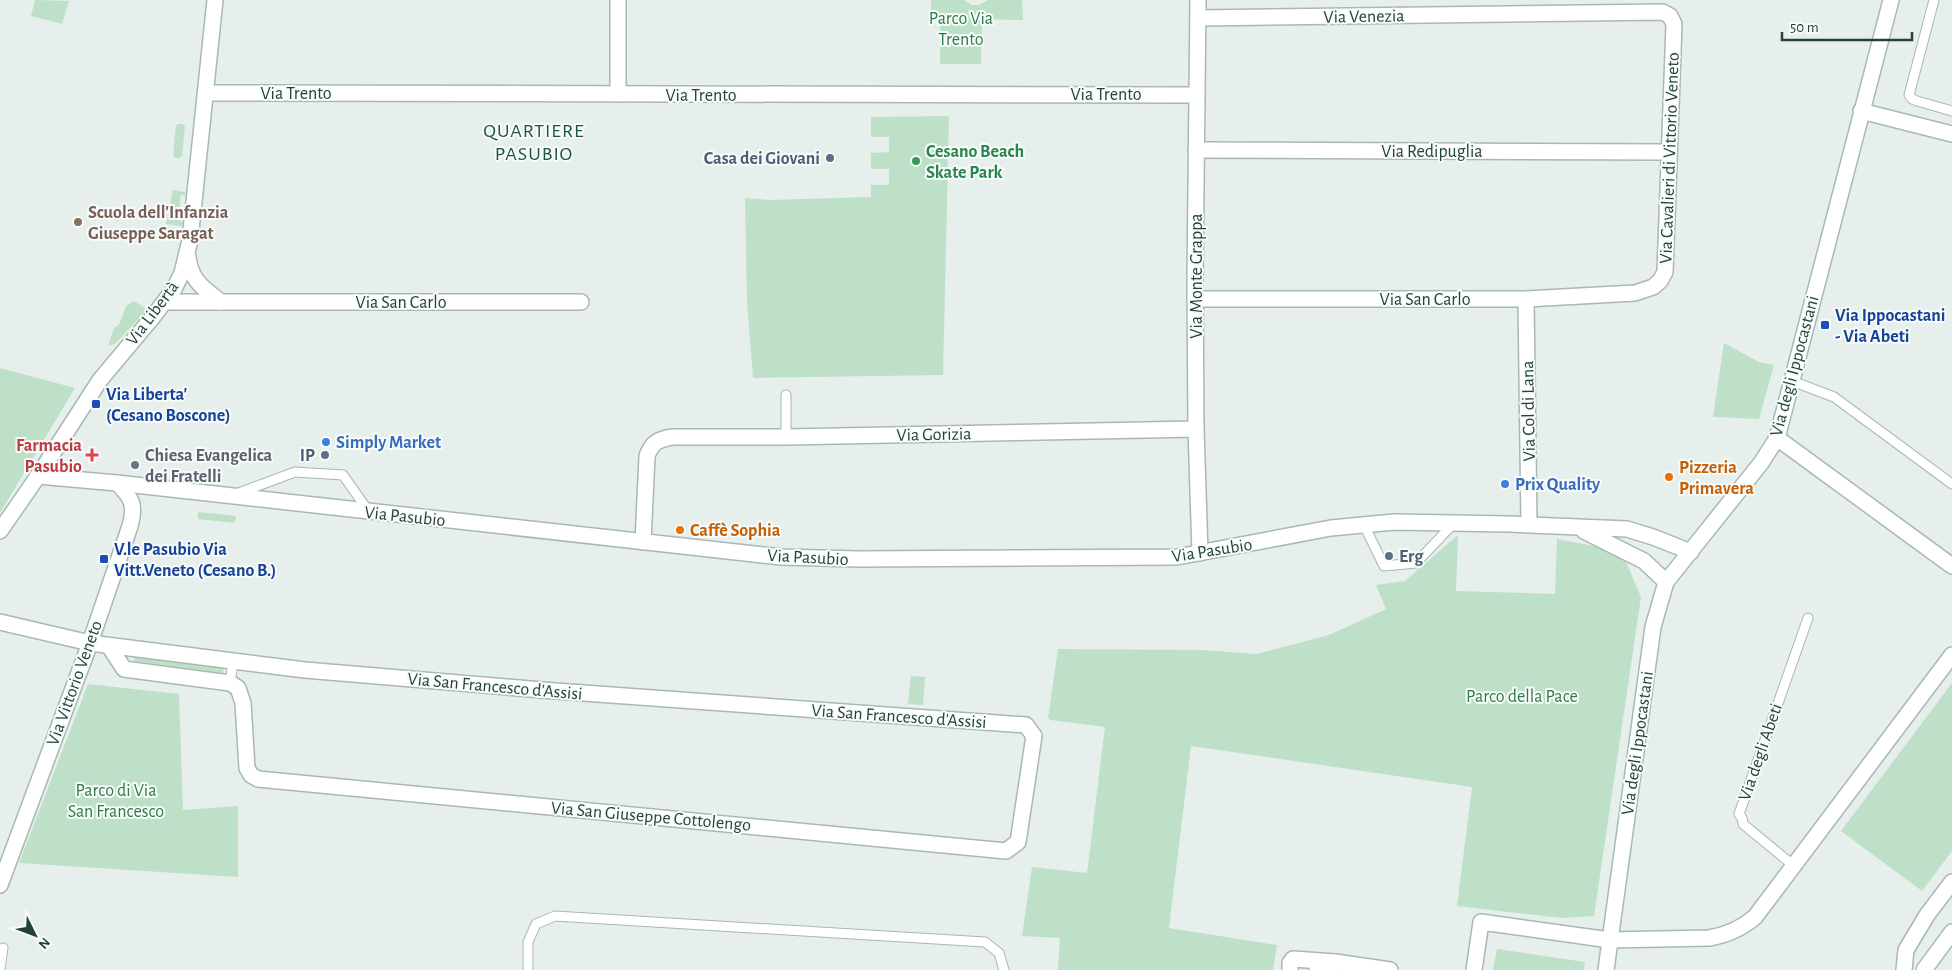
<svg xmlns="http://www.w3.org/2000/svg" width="1952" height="970" viewBox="0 0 1952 970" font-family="'Alegreya Sans',sans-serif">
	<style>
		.green { fill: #bfe0c8 }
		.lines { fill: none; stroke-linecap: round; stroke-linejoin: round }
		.lane-casing { stroke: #a8b8b2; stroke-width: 11 }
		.street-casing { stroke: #a8b8b2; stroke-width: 18 }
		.secondary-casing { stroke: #a4bbb3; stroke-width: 18 }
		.lane { stroke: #fff; stroke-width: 9 }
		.street { stroke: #fff; stroke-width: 15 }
		.secondary { stroke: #fff; stroke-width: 15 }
		.service-dot { fill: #5c6f8a; stroke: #f7fbf9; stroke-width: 2 }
		.leisure-dot { fill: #2e9e5b; stroke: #f7fbf9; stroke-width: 2 }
		.education-dot { fill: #8d6e63; stroke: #f7fbf9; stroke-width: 2 }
		.transit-dot { fill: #1a4fb4; stroke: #f7fbf9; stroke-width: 2 }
		.shop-dot { fill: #3f7fe0; stroke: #f7fbf9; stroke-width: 2 }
		.health-dot { fill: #e0444e; stroke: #f7fbf9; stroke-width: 2 }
		.worship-dot { fill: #6b7280; stroke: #f7fbf9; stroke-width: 2 }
		.food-dot { fill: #e8710a; stroke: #f7fbf9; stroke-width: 2 }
		.labels { text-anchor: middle; stroke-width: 4; stroke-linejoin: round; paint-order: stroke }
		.street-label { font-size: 18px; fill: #24423a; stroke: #f7fbf9 }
		.park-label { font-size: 18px; fill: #2d7a4b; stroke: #f7fbf9 }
		.leisure-label { font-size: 18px; font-weight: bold; fill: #27864d; stroke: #f7fbf9; text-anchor: start }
		.service-label { font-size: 18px; font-weight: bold; fill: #4e5e75; stroke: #f7fbf9; text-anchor: end }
		.education-label { font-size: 18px; font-weight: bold; fill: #785e54; stroke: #f7fbf9; text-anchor: start }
		.transit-label { font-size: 18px; font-weight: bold; fill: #164399; stroke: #f7fbf9; text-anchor: start }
		.shop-label { font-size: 18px; font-weight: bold; fill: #366cbe; stroke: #f7fbf9; text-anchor: start }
		.health-label { font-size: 18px; font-weight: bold; fill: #be3a42; stroke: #f7fbf9; text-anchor: end }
		.worship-label { font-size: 18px; font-weight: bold; fill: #5b616d; stroke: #f7fbf9; text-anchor: start }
		.food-label { font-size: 18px; font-weight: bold; fill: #c56008; stroke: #f7fbf9; text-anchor: start }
		.quarter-label { font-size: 20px; letter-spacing: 1px; fill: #1f5548; stroke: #f7fbf9 }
	</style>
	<rect width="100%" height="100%" fill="#e6efeb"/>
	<g class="green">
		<path d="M35 0 69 1 62 24 31 16Z"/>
		<path d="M931 0H964L972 5H979L988 0H1022L1023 20 982 19 981 64H940V16L931 17Z"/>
		<path d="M949 116 943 375 753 378 747 302 745 198 769 200 871 197V185H889V169H871V153L889 152V137H871V117Z"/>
		<path d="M178 124H183L185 126 182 156 179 158H175L173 155 176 126Z"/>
		<path d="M173 190 184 192 188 195H181L178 219 184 223 181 226 166 224Z"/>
		<path d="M134 301 145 308V312L115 344 108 346 114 328 119 325 126 306Z"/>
		<path d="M1724 343 1759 362 1774 365 1759 419 1713 417Z"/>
		<path d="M0 368 75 388 0 513Z"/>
		<path d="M198 512 236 516 235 523 198 519Z"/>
		<path d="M1458 535 1456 591 1555 594 1557 539 1605 548 1626 562 1641 597 1594 916 1562 918 1457 906 1472 787 1191 746 1169 928 1277 945 1273 970H1058L1060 938 1022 936 1032 867 1087 873 1105 727 1051 720 1048 718 1058 649 1203 650 1257 654 1329 635 1386 609 1376 585 1405 581Z"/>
		<path d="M135 656 224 668 223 673 134 661Z"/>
		<path d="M911 676 925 677 923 705 908 704Z"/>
		<path d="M1952 683V851L1922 891 1841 831Z"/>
		<path d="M88 684 179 694 183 810 238 806V877L19 863Z"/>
		<path d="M1497 949 1585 962 1584 970H1493Z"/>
	</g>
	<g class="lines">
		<defs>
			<g id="lane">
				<path d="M1934 0 1909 95 1912 99 1917 101 1952 111"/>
				<path d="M1792 381 1834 397 1952 484"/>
				<path d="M786 437V395"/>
				<path d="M236 494 295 472 343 475 369 512"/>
				<path d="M1364 525 1384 566 1416 563 1455 522"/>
				<path d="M230 683 233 662"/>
				<path d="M1794 866 1743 824 1742 818 1739 814 1808 618"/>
				<path d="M0 969 3 948"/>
				<path d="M528 970V942L536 924 555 916 985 942 999 953 1004 970"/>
			</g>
			<g id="street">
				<path d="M618 0V94"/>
				<path d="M1198 0 1195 280 1196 429 1200 553"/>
				<path d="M205 93 1197 95"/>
				<path d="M1861 111 1952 134"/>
				<path d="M1196 150 1669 152"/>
				<path d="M188 257C191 281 203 288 221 302"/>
				<path d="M1195 299H1526L1635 293 1653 287 1660 281 1665 272 1674 24 1670 16 1663 12 1198 18"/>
				<path d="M1526 299 1529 524"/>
				<path d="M165 302H581"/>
				<path d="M1777 438 1952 566"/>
				<path d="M38 476 117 483 781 557 858 559 1177 557 1331 528 1394 522 1509 524 1627 529 1653 537 1691 552"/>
				<path d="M0 531 38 476 100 380 152 318 174 289 182 273 190 240 215 0"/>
				<path d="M1584 531 1644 561 1666 582"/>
				<path d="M643 542 647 456C652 442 659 439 673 437H786L1196 429"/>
				<path d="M0 622 90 643 305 670 542 690 1026 725 1034 736 1018 842 1006 851 258 779 251 775 247 768 243 703 238 688 230 683 124 669 109 646"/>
				<path d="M0 885 90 643 130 526C136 505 132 498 117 483"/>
				<path d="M1335 962 1390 970"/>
				<path d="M1290 970V963L1293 959 1335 962 1317 970"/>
				<path d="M1474 970 1481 922 1610 940 1709 938C1727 935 1741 929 1755 917L1952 655"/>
				<path d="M1904 970 1906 950 1927 915 1952 882"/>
				<path d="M1924 970 1952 932"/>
			</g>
			<path id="secondary" d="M1606 970 1653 627 1666 582 1761 463 1777 438 1891 0"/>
		</defs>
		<use href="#lane" class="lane-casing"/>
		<use href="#street" class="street-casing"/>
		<use href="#secondary" class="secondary-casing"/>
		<use href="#lane" class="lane"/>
		<use href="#street" class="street"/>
		<use href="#secondary" class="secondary"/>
	</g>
	<g class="service-dot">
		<circle cx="830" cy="158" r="5"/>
		<circle cx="325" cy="455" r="5"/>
		<circle cx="1389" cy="556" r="5"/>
	</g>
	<circle class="leisure-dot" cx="916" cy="161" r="5"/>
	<circle class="education-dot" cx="78" cy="222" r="5"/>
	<g class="transit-dot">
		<rect x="1820" y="320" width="10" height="10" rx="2.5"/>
		<rect x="91" y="399" width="10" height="10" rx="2.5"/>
		<rect x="99" y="554" width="10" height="10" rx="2.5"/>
	</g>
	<g class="shop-dot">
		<circle cx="326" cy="442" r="5"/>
		<circle cx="1505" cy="484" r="5"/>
	</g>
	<path class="health-dot" d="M89.5 447.5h5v5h5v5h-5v5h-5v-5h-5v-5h5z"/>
	<circle class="worship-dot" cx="135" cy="465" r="5"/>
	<g class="food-dot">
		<circle cx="1669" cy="477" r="5"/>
		<circle cx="680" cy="530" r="5"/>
	</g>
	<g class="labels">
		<g class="street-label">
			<text transform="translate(1364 16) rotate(-1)" y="6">Via Venezia</text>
			<text x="296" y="99">Via Trento</text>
			<text x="1106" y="100">Via Trento</text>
			<text x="701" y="101">Via Trento</text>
			<text x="1432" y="157">Via Redipuglia</text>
			<text transform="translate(1669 158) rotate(-88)" y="6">Via Cavalieri di Vittorio Veneto</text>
			<text transform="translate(1196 276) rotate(-90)" y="6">Via Monte Grappa</text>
			<text x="1425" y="305">Via San Carlo</text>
			<text x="401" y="308">Via San Carlo</text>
			<text transform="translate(152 313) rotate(-53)" y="6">Via Libertà</text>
			<text transform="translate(1794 366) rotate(-75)" y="6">Via degli Ippocastani</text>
			<text transform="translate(1528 411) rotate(-91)" y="6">Via Col di Lana</text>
			<text transform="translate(934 434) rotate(-1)" y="6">Via Gorizia</text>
			<text transform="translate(405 516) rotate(6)" y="6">Via Pasubio</text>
			<text transform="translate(1212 550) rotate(-9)" y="6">Via Pasubio</text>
			<text transform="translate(808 557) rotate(3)" y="6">Via Pasubio</text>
			<text transform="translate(74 683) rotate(-70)" y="6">Via Vittorio Veneto</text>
			<text transform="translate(495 686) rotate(5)" y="6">Via San Francesco d'Assisi</text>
			<text transform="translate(899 716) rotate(4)" y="6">Via San Francesco d'Assisi</text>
			<text transform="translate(1637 743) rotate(-82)" y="6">Via degli Ippocastani</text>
			<text transform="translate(1760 752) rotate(-71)" y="6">Via degli Abeti</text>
			<text transform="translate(651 816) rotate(5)" y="6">Via San Giuseppe Cottolengo</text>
		</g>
		<g class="park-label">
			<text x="961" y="24">Parco Via<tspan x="961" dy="21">Trento</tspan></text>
			<text x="1522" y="702">Parco della Pace</text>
			<text x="116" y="796">Parco di Via<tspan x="116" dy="21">San Francesco</tspan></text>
		</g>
		<g class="leisure-label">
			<text x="926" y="157">Cesano Beach<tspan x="926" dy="21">Skate Park</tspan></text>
		</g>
		<g class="service-label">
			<text x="820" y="164">Casa dei Giovani</text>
			<text x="315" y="461">IP</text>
			<text x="1399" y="562" text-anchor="start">Erg</text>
		</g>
		<g class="education-label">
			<text x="88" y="218">Scuola dell'Infanzia<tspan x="88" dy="21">Giuseppe Saragat</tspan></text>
		</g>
		<g class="transit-label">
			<text x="1835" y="321">Via Ippocastani<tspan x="1835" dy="21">- Via Abeti</tspan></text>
			<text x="106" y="400">Via Liberta'<tspan x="106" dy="21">(Cesano Boscone)</tspan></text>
			<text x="114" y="555">V.le Pasubio Via<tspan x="114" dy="21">Vitt.Veneto (Cesano B.)</tspan></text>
		</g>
		<g class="shop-label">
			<text x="336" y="448">Simply Market</text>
			<text x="1515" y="490">Prix Quality</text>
		</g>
		<g class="health-label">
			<text x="82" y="451">Farmacia<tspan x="82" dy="21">Pasubio</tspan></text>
		</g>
		<g class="worship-label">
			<text x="145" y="461">Chiesa Evangelica<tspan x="145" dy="21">dei Fratelli</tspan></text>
		</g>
		<g class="food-label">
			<text x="1679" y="473">Pizzeria<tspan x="1679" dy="21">Primavera</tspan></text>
			<text x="690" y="536">Caffè Sophia</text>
		</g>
		<g class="quarter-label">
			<text x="534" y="137">QUARTIERE<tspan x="534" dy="23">PASUBIO</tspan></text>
		</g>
	</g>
	<g transform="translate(35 935) rotate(132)" stroke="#f7fbf9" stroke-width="4" paint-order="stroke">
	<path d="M0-4L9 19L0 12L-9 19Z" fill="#24423a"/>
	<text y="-8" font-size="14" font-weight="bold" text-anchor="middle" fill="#24423a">N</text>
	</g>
	<path d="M1782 32v8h130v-8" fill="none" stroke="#24423a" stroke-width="2.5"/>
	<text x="1790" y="32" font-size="15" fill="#24423a" stroke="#f7fbf9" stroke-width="4" paint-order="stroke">50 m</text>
</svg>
